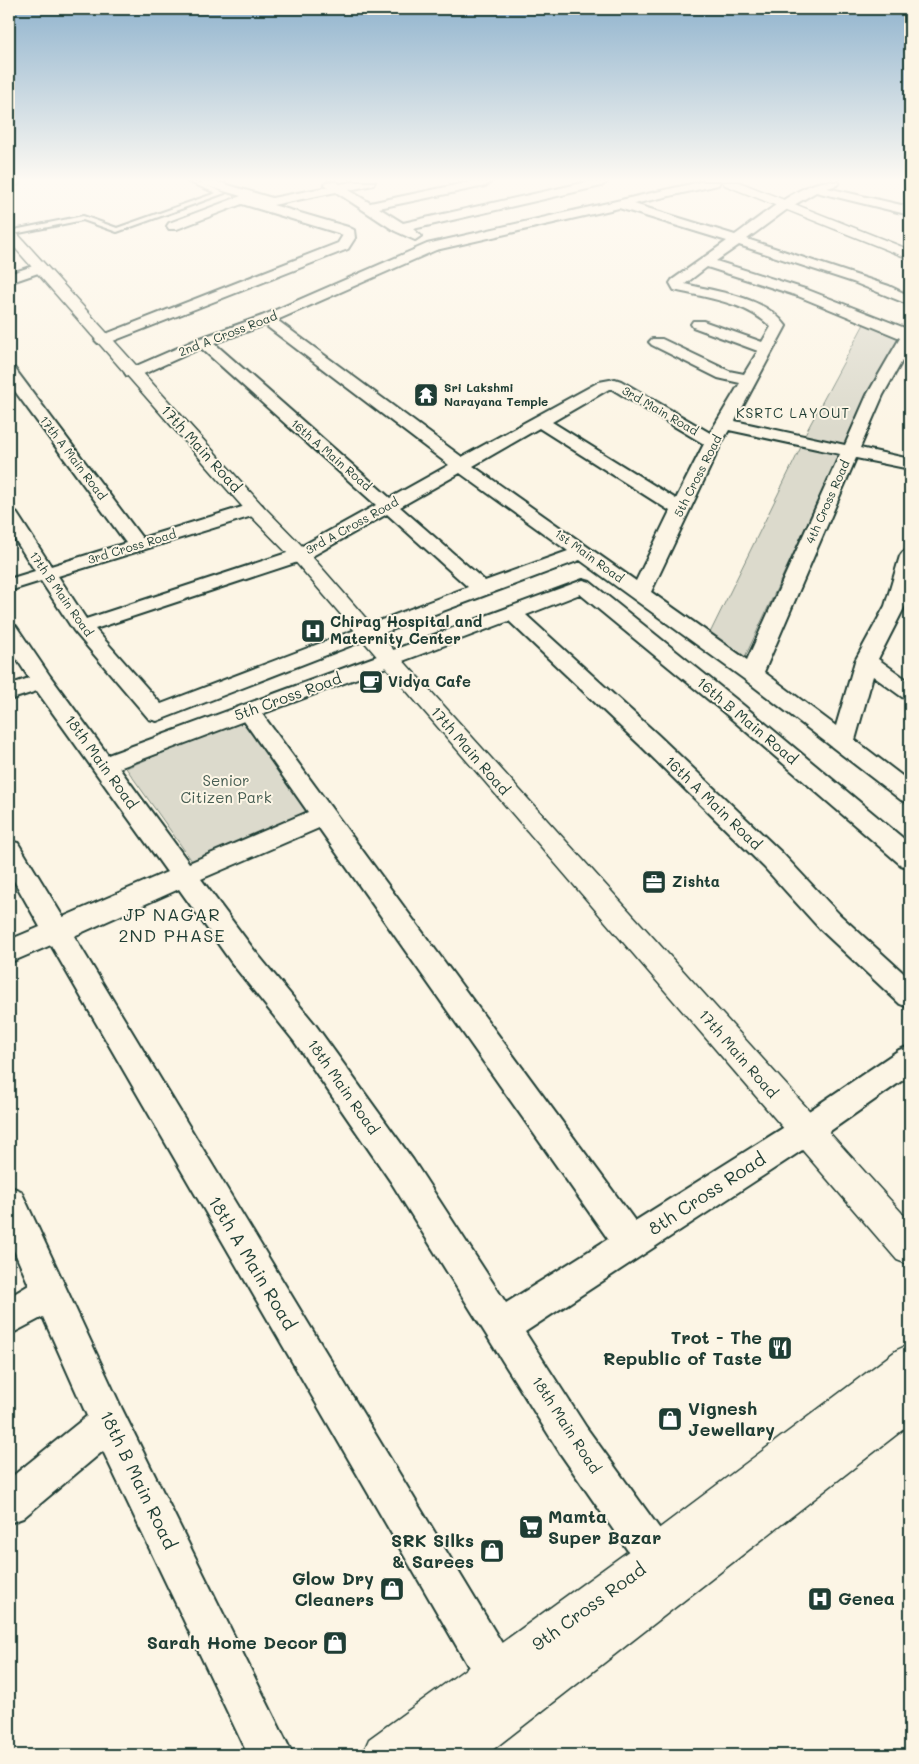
<svg xmlns="http://www.w3.org/2000/svg" width="919" height="1764" viewBox="0 0 919 1764" font-family="Mali,sans-serif">
	<style>
		.green { fill: #dcdacc; stroke: #7e8c80 }
		.lines { fill: none; stroke-linecap: round; stroke-linejoin: round }
		.lane-casing { stroke: #1f3d34; stroke-width: 4 }
		.street-casing { stroke: #1f3d34; stroke-width: 4 }
		.secondary-casing { stroke: #1f3d34; stroke-width: 3 }
		.primary-casing { stroke: #1f3d34; stroke-width: 3 }
		.lane { fill: #fcf5e5; fill-rule: evenodd }
		.street { fill: #fcf5e5; fill-rule: evenodd }
		.secondary { fill: #fcf5e5; fill-rule: evenodd }
		.primary { fill: #fcf5e5; fill-rule: evenodd }
		.labels { text-anchor: middle; stroke-width: 4; stroke-linejoin: round; paint-order: stroke }
		.far-street-label { font-size: 12px; fill: #1f3d34; stroke: #fcf5e5 }
		.far-poi-label { font-size: 12px; font-weight: bold; fill: #1f3d34; stroke: #fcf5e5; text-anchor: start }
		.far-neighbourhood-label { font-size: 14px; letter-spacing: 1px; fill: #1f3d34; stroke: #fcf5e5 }
		.street-label { font-size: 15px; fill: #1f3d34; stroke: #fcf5e5 }
		.poi-label { font-size: 15px; font-weight: bold; fill: #1f3d34; stroke: #fcf5e5; text-anchor: start }
		.park-label { font-size: 15px; fill: #455c52; stroke: #fcf5e5 }
		.quarter-label { font-size: 18px; letter-spacing: 1px; fill: #1f3d34; stroke: #fcf5e5 }
		.near-street-label { font-size: 18px; fill: #1f3d34; stroke: #fcf5e5 }
		.near-poi-label { font-size: 18px; font-weight: bold; fill: #1f3d34; stroke: #fcf5e5; text-anchor: end }
	</style>
	<rect width="100%" height="100%" fill="#fcf5e5"/>
	<filter id="ink" filterUnits="userSpaceOnUse"><feTurbulence type="fractalNoise" baseFrequency=".02" numOctaves="2"/><feDisplacementMap in="SourceGraphic" scale="10" xChannelSelector="R" yChannelSelector="G"/><feConvolveMatrix kernelMatrix="1 2 1 2 8 2 1 2 1" color-interpolation-filters="sRGB"/></filter>
	<g filter="url(#ink)">
		<g class="green">
			<path d="M864 324 899 338 845 446 804 436Z"/>
			<path d="M802 445 840 453 744 659 709 635Z"/>
			<path d="M251 716 329 807 197 868 126 768Z"/>
		</g>
		<g class="lines">
			<defs>
				<path id="lane" d="M189 182H197L225 193 117 232 83 220 9 235V231L83 216 117 228 216 193Z"/>
				<g id="street">
					<path d="M201 182H218L272 198 328 187 325 184 327 182H336L340 184 353 182H375L373 185 349 190 370 203 470 182H491L485 186 379 208 403 223 587 182H607L601 186 413 229 421 236 415 240 395 231 336 192 273 205 348 227 354 230 355 238 348 249 108 343H98L95 340 98 337 338 243 343 235 338 233 242 204 177 229H169L167 226 169 223 241 196 203 185Z"/>
					<path d="M700 182H720L718 185 634 204 735 235C756 220 798 185 823 182 828 181 834 182 839 182L837 185 827 188 910 207V215L816 192 789 208 747 239 889 286 910 296V305L853 282 739 245 716 261 808 290 910 330V347L883 395 860 448 910 459V469L856 458 764 672 836 726 855 661 885 606 900 556 903 552 910 550V589L905 606 878 659 910 682V699L902 697 873 676 855 740 910 782V803L901 800 744 679 580 560 373 637 157 721 149 719 74 631 41 581 9 591V579L35 571 9 530V510L16 512 51 566 126 543 9 383V367L15 369 142 538 255 503 262 505 264 509 262 513 58 576 86 619 293 551 376 505 201 348 139 376H127L125 373 127 370 198 339 262 316 427 244ZM619 208 727 241 672 280 670 283 674 290C707 298 746 302 771 327L762 342 703 321H693L691 324 693 327 758 351 744 374 729 371 662 339H652L649 342 652 345 718 378 740 383 710 433 621 381 615 379 599 382 462 457 277 320 436 250ZM707 267 798 296 900 338 867 395 845 445 735 421 786 326C765 296 717 292 685 284ZM265 325 449 465 390 498 214 343ZM609 389H612L704 444 676 499 552 422ZM539 428 670 511 636 581 473 466ZM729 430 840 454 747 660 651 592 722 442ZM460 473 568 551 485 581 400 507ZM387 514 468 587 161 704 95 629 307 559Z"/>
					<path d="M39 264 46 268 44 271 9 283V274Z"/>
					<path d="M583 580 590 582 743 705 910 844V868L901 865 727 715 580 594 526 615 657 734 782 853 840 915 910 979V1008L900 1004 820 929 764 867 641 746 509 621 262 714 635 1221 794 1121 899 1050 910 1046V1075L816 1141 525 1332 586 1427 670 1543 676 1557 670 1571 656 1577 642 1571 560 1453 391 1182 294 1041 234 966 179 889 74 936 512 1660 518 1675 512 1690 497 1696 482 1690 51 945 9 963V940L40 927 9 872V841L18 843 63 917 167 872 37 691 9 700V685L29 678 9 647V625L16 626 50 676 108 755ZM244 721 308 812 189 863 119 768ZM319 828 608 1239 506 1303 413 1160 314 1023 254 950 201 879Z"/>
					<path d="M9 1186 21 1191 122 1409 293 1755H248L103 1451 23 1518 9 1523V1479L87 1416 43 1317 9 1335V1297L29 1285 9 1239Z"/>
				</g>
				<g id="secondary">
					<path d="M723 182H739L910 250V259L725 185Z"/>
					<path d="M9 229 14 230 262 505 307 551 398 655 910 1222V1265L897 1260 293 559 248 513 9 241Z"/>
					<path d="M910 1344V1424L486 1755H426L427 1753 423 1755H362L369 1739 641 1542 897 1350Z"/>
				</g>
				<path id="primary" d="M9 182H20L18 185 9 187Z"/>
			</defs>
			<use href="#lane" class="lane-casing"/>
			<use href="#street" class="street-casing"/>
			<use href="#secondary" class="secondary-casing"/>
			<use href="#primary" class="primary-casing"/>
			<use href="#lane" class="lane"/>
			<use href="#street" class="street"/>
			<use href="#secondary" class="secondary"/>
			<use href="#primary" class="primary"/>
		</g>
	</g>
	<linearGradient id="sky" x2="0" y2="1"><stop stop-color="#91b4ce"/><stop offset="0.42" stop-color="#fefaf3"/><stop offset="1" stop-color="#fefaf3" stop-opacity="0"/></linearGradient>
	<rect width="919" height="429" fill="url(#sky)"/>
	<defs>
		<symbol id="temple-square" viewBox="-11 -11 22 22"><rect x="-9" y="-9" width="18" height="18" rx="4" fill="#1f3d34" stroke="#fcf5e5"/><path d="M0-6L5-2H3V0L6.5 2.5H4V6H1.5V3h-3V6H-4V2.5H-6.5L-3 0V-2H-5Z" fill="#fff"/></symbol>
		<symbol id="hospital-square" viewBox="-11 -11 22 22"><rect x="-9" y="-9" width="18" height="18" rx="4" fill="#1f3d34" stroke="#fcf5e5"/><path d="M-5-5h3v3.5h4V-5h3V5h-3V1.5h-4V5h-3Z" fill="#fff"/></symbol>
		<symbol id="cafe-square" viewBox="-11 -11 22 22"><rect x="-9" y="-9" width="18" height="18" rx="4" fill="#1f3d34" stroke="#fcf5e5"/><path d="M-5.5-4.5H6V0H3Q3 3.5 0 3.5H-2.5Q-5.5 3.5-5.5 0ZM3-3.2v2h1.7v-2ZM-6 4.5H4V6H-6Z" fill="#fff"/></symbol>
		<symbol id="office-square" viewBox="-11 -11 22 22"><rect x="-9" y="-9" width="18" height="18" rx="4" fill="#1f3d34" stroke="#fcf5e5"/><path d="M-6-3h4V-5.5h4V-3h4V5H-6ZM-1-4.5V-3h2v-1.5ZM-6 0V1H6V0Z" fill="#fff"/></symbol>
		<symbol id="restaurant-square" viewBox="-11 -11 22 22"><rect x="-9" y="-9" width="18" height="18" rx="4" fill="#1f3d34" stroke="#fcf5e5"/><path d="M-5-6h1v4h1v-4h1v4h1v-4h1v5L-1.5 .5V6h-2V.5L-5-1ZM5-6V6H3V1.5H1.5Q1.5-4 5-6Z" fill="#fff"/></symbol>
		<symbol id="shop-square" viewBox="-11 -11 22 22"><rect x="-9" y="-9" width="18" height="18" rx="4" fill="#1f3d34" stroke="#fcf5e5"/><path d="M-5-2.5h2.3a2.7 3.5 0 0 1 5.4 0H5L5.5 6h-11ZM-1.5-2.5h3a1.5 2.3 0 0 0-3 0Z" fill="#fff"/></symbol>
		<symbol id="supermarket-square" viewBox="-11 -11 22 22"><rect x="-9" y="-9" width="18" height="18" rx="4" fill="#1f3d34" stroke="#fcf5e5"/><path d="M-6-5.5h2.5l.6 2H6L4.5 2H-2.5L-4.4-4H-6ZM-1.5 3.2a1.3 1.3 0 1 0 .1 0ZM3 3.2a1.3 1.3 0 1 0 .1 0Z" fill="#fff"/></symbol>
	</defs>
	<g fill-rule="evenodd">
		<use href="#temple-square" x="412" y="381" width="28" height="28"/>
		<use href="#hospital-square" x="299" y="617" width="28" height="28"/>
		<use href="#cafe-square" x="357" y="668" width="28" height="28"/>
		<use href="#office-square" x="640" y="868" width="28" height="28"/>
		<use href="#restaurant-square" x="766" y="1334" width="28" height="28"/>
		<use href="#shop-square" x="656" y="1405" width="28" height="28"/>
		<use href="#supermarket-square" x="517" y="1513" width="28" height="28"/>
		<use href="#shop-square" x="478" y="1537" width="28" height="28"/>
		<use href="#shop-square" x="378" y="1575" width="28" height="28"/>
		<use href="#hospital-square" x="806" y="1585" width="28" height="28"/>
		<use href="#shop-square" x="321" y="1629" width="28" height="28"/>
	</g>
	<g class="labels">
		<g class="far-street-label">
			<text transform="translate(228 334) rotate(-21)" y="4">2nd A Cross Road</text>
			<text transform="translate(660 411) rotate(30)" y="4">3rd Main Road</text>
			<text transform="translate(331 455) rotate(41)" y="4">16th A Main Road</text>
			<text transform="translate(73 458) rotate(53)" y="4">17th A Main Road</text>
			<text transform="translate(698 476) rotate(-63)" y="4">5th Cross Road</text>
			<text transform="translate(828 502) rotate(-66)" y="4">4th Cross Road</text>
			<text transform="translate(352 526) rotate(-29)" y="4">3rd A Cross Road</text>
			<text transform="translate(132 547) rotate(-17)" y="4">3rd Cross Road</text>
			<text transform="translate(589 556) rotate(36)" y="4">1st Main Road</text>
			<text transform="translate(61 594) rotate(55)" y="4">17th B Main Road</text>
		</g>
		<g class="far-poi-label">
			<text x="444" y="392">Sri Lakshmi<tspan x="444" dy="14">Narayana Temple</tspan></text>
		</g>
		<g class="far-neighbourhood-label">
			<text x="793" y="418">KSRTC LAYOUT</text>
		</g>
		<g class="street-label">
			<text transform="translate(201 449) rotate(48)" y="5">17th Main Road</text>
			<text transform="translate(288 697) rotate(-20)" y="5">5th Cross Road</text>
			<text transform="translate(747 721) rotate(40)" y="5">16th B Main Road</text>
			<text transform="translate(470 751) rotate(49)" y="5">17th Main Road</text>
			<text transform="translate(101 762) rotate(54)" y="5">18th Main Road</text>
			<text transform="translate(713 803) rotate(44)" y="5">16th A Main Road</text>
			<text transform="translate(738 1054) rotate(49)" y="5">17th Main Road</text>
			<text transform="translate(343 1087) rotate(55)" y="5">18th Main Road</text>
			<text transform="translate(566 1425) rotate(57)" y="5">18th Main Road</text>
		</g>
		<g class="poi-label">
			<text x="330" y="627">Chirag Hospital and<tspan x="330" dy="17">Maternity Center</tspan></text>
			<text x="388" y="687">Vidya Cafe</text>
			<text x="672" y="887">Zishta</text>
		</g>
		<g class="park-label">
			<text x="226" y="786">Senior<tspan x="226" dy="17">Citizen Park</tspan></text>
		</g>
		<g class="quarter-label">
			<text x="172" y="921">JP NAGAR<tspan x="172" dy="21">2ND PHASE</tspan></text>
		</g>
		<g class="near-street-label">
			<text transform="translate(707 1194) rotate(-33)" y="6">8th Cross Road</text>
			<text transform="translate(252 1263) rotate(59)" y="6">18th A Main Road</text>
			<text transform="translate(138 1480) rotate(64)" y="6">18th B Main Road</text>
			<text transform="translate(589 1607) rotate(-36)" y="6">9th Cross Road</text>
		</g>
		<g class="near-poi-label">
			<text x="762" y="1344">Trot - The<tspan x="762" dy="21">Republic of Taste</tspan></text>
			<text x="688" y="1415" text-anchor="start">Vignesh<tspan x="688" dy="21">Jewellary</tspan></text>
			<text x="548" y="1523" text-anchor="start">Mamta<tspan x="548" dy="21">Super Bazar</tspan></text>
			<text x="474" y="1547">SRK Silks<tspan x="474" dy="21">&amp; Sarees</tspan></text>
			<text x="374" y="1585">Glow Dry<tspan x="374" dy="21">Cleaners</tspan></text>
			<text x="838" y="1605" text-anchor="start">Genea</text>
			<text x="318" y="1649">Sarah Home Decor</text>
		</g>
	</g>
	<rect width="919" height="1764" fill="none" stroke="#fcf5e5" stroke-width="30"/>
	<rect x="15" y="15" width="889" height="1734" fill="none" stroke="#1f3d34" stroke-width="2" filter="url(#ink)"/>
</svg>
